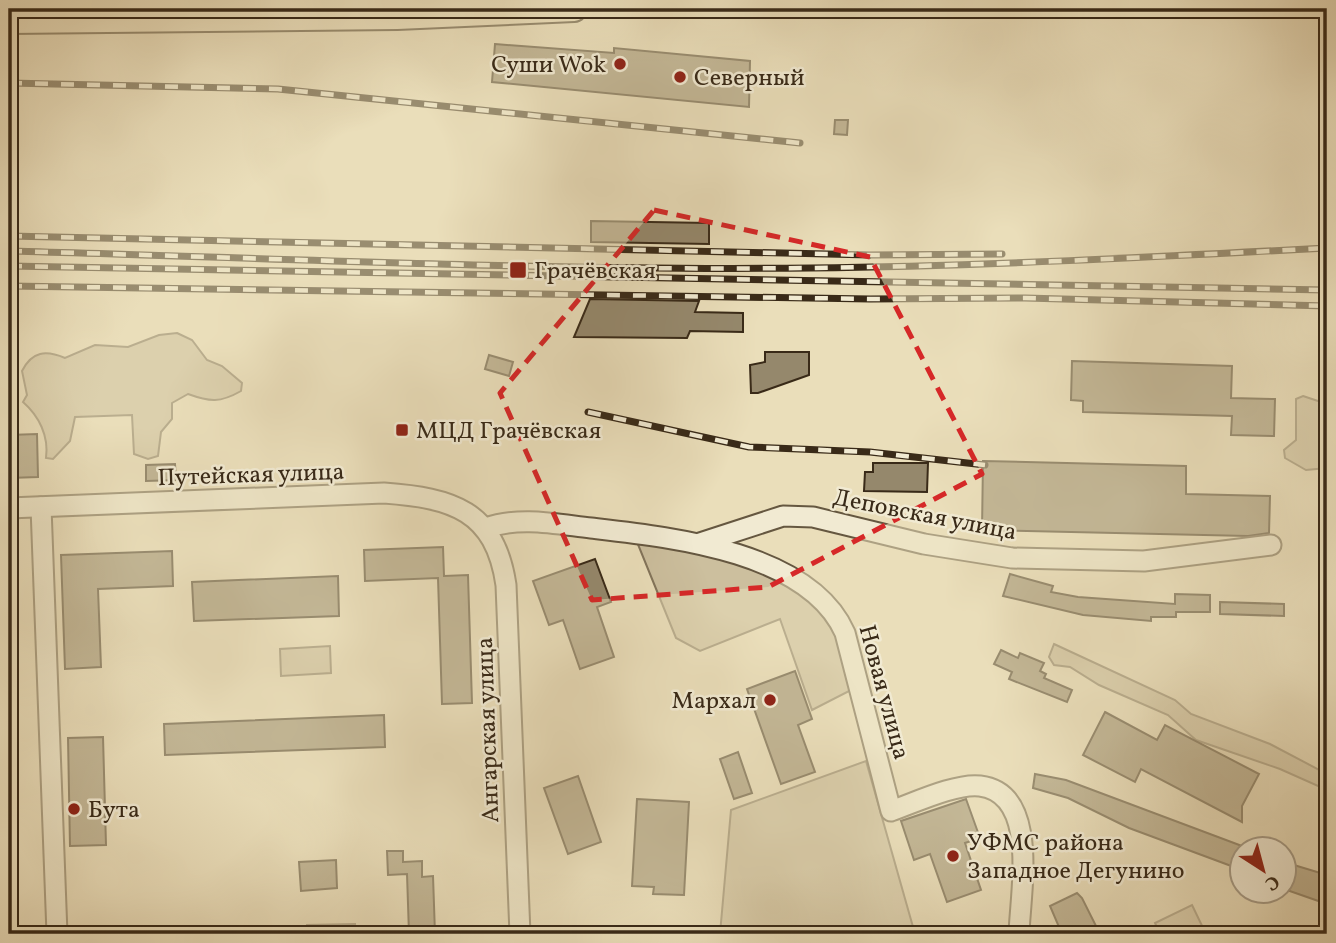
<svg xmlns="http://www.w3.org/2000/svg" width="1336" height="943" viewBox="0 0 1336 943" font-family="Vollkorn,serif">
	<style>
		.green { fill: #ccbf9e; stroke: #82745b; stroke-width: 2 }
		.building { fill: #95886c; stroke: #392a18; stroke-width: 2 }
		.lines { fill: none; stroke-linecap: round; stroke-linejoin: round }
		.minor-casing { stroke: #655740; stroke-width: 23 }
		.major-casing { stroke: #392a18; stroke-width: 28 }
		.minor { stroke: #f1ead2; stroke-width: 19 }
		.major { stroke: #eadeba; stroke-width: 24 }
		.rail-casing { stroke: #392a18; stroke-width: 7 }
		.rail { stroke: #f1ead2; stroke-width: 4.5; stroke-dasharray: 13; stroke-linecap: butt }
		.marked { fill: none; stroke: #d62828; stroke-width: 5; stroke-dasharray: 14 9; stroke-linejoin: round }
		.poi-dot { fill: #8f2418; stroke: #f1ead2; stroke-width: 2.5 }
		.labels { text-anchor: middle; stroke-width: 5; stroke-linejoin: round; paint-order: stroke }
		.poi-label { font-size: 24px; fill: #392a18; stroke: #f1ead2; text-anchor: start }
		.street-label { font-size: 24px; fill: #392a18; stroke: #f1ead2 }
	</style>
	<rect width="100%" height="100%" fill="#eadeba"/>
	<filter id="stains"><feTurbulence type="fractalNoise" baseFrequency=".00286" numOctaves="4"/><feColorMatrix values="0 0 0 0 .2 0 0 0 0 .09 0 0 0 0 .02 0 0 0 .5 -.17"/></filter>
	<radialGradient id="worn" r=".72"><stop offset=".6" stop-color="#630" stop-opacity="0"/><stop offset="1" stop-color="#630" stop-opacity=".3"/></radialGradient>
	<g class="green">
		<path d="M177 333 192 340 207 360 222 366 242 383 241 391C220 403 210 402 188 394L172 403V419L161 432 158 456 148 459 134 454 132 415 75 417 70 441 53 459 46 458C49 436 39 416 23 402L27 395 22 371C32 351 46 350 65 358L95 345 128 347 159 335Z"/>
		<path d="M1303 396 1327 404V468L1306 470 1285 458 1284 450 1296 440V399Z"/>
		<path d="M637 542 711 554 775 575 834 619 857 687 812 710 780 619 700 651 676 638Z"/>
		<path d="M1054 644 1175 700 1191 714 1270 744 1327 774V790L1280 769 1196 740 1168 715 1099 685 1070 667 1054 665 1049 657Z"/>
		<path d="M330 646 331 673 281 676 280 649Z"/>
		<path d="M866 761 915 934H720L731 810Z"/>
		<path d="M1192 905 1206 934H1160L1155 923Z"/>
		<path d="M355 924V934H307V925Z"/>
	</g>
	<g class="building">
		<path d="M495 44 614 53V48L750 61 749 107 492 82Z"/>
		<path d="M835 120H848L847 135 834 134Z"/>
		<path d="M591 221 709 223V244L591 242Z"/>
		<path d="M590 299 699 301 695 312 743 313V332L690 331 687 338 574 337Z"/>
		<path d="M765 352H809V375L758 393H751L750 365 765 362Z"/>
		<path d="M489 355 513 362 509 376 485 369Z"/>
		<path d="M1072 361 1232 366 1231 398 1275 399 1274 436 1231 435 1232 416 1083 412V401L1071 400Z"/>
		<path d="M37 434 38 477 9 478V435Z"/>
		<path d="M983 461 1186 466V494L1270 496 1269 533 1248 536 982 530Z"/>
		<path d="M873 463H928L927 492 864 491 865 472H873Z"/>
		<path d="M175 464 176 480 146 481V465Z"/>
		<path d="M443 547 444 576 468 575 472 703 442 704 438 578 365 581 364 550Z"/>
		<path d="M172 551 173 586 98 589 101 667 65 669 61 555Z"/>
		<path d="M595 559 611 602 597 607 614 657 580 669 563 620 549 625 533 581Z"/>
		<path d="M1010 574 1053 586 1051 592 1078 597 1175 604V594L1210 595V612H1176V617H1151V621L1083 615 1003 596Z"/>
		<path d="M338 576 339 616 194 621 192 582Z"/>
		<path d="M1220 602 1284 604V616L1220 614Z"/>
		<path d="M1001 650 1018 658 1020 653 1044 663 1040 671 1046 674 1044 678 1072 690 1067 702 1009 679 1012 672 994 664Z"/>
		<path d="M795 671 812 719 798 725 815 772 781 784 747 689Z"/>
		<path d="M1105 712 1157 740 1165 725 1259 774 1242 806V822L1141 769 1135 782 1083 755Z"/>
		<path d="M384 715 385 747 165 755 164 724Z"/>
		<path d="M103 737 106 845 70 846 68 738Z"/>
		<path d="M738 752 752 793 734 799 720 759Z"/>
		<path d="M1035 774 1066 780 1242 846V870L1129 828 1068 798 1033 788Z"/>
		<path d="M578 776 601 842 568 854 544 788Z"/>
		<path d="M637 799 689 802 684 895 653 894 654 887 632 886Z"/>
		<path d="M966 799 980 838 965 843 981 890 947 902 930 854 914 860 901 821Z"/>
		<path d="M387 851H403V862L422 861V877L433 876 435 934H409L407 874 388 875Z"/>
		<path d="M336 860 337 888 301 891 299 862Z"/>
		<path d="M1284 862 1327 875V904L1284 889Z"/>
		<path d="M1077 893 1082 898 1100 934H1062L1050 906Z"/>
	</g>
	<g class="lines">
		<defs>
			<g id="minor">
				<path d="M41 507 57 934"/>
				<path d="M9 508 384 493C452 498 495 510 506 585L520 934"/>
				<path d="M486 528C520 516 556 524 591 528 669 537 809 551 845 633L891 811C914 803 956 783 980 786 1040 793 1020 894 1019 934"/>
				<path d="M700 543 783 516 813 517 924 544 1012 558 1144 561 1271 545"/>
			</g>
			<path id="major" d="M9 21 397 17 574 9"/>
		</defs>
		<use href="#minor" class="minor-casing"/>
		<use href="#major" class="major-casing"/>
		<use href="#minor" class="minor"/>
		<use href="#major" class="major"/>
		<defs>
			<g id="rail">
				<path d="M9 83 278 89 800 143"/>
				<path d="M9 236 870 255 1002 254"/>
				<path d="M9 251C276 258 543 271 811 268 983 266 1155 257 1327 248"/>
				<path d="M9 266 1327 290"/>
				<path d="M9 286 870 299 1025 298 1327 306"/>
				<path d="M588 412 749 447 870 452 985 465"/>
			</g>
		</defs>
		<use href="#rail" class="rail-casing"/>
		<use href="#rail" class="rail"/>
	</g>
	<path d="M0 0H1336V943H0ZM654 210 870 257 982 474 768 587 592 600 500 393Z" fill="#eadeba" fill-opacity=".55" fill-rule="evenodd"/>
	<path class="marked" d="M654 210 870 257 982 474 768 587 592 600 500 393Z"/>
	<g class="poi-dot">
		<circle cx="620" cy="64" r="7"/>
		<circle cx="680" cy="77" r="7"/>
		<rect x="509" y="261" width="18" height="18" rx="3.5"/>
		<rect x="395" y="423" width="14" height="14" rx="3.5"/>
		<circle cx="770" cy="700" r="7"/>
		<circle cx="74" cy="809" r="7"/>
		<circle cx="953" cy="856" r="7"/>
	</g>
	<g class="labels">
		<g class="poi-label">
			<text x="606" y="72" text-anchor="end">Суши Wok</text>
			<text x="694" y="85">Северный</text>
			<text x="534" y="278">Грачёвская</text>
			<text x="416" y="438">МЦД Грачёвская</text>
			<text x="756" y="708" text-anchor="end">Мархал</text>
			<text x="88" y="817">Бута</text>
			<text x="967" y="850">УФМС района<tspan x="967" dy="28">Западное Дегунино</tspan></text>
		</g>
		<g class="street-label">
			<text transform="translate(251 474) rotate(-2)" y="8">Путейская улица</text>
			<text transform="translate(925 514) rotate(11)" y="8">Деповская улица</text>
			<text transform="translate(885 692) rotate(75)" y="8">Новая улица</text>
			<text transform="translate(487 730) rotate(-92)" y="8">Ангарская улица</text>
		</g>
	</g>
	<rect width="1336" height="943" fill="none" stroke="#eadeba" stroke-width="35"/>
	<rect x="10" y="10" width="1315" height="922" fill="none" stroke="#392a18" stroke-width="3.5"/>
	<rect x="18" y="18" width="1301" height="908" fill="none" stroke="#392a18" stroke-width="2"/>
	<g transform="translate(1263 870) rotate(144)"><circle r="33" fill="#f1ead2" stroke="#a79d88" stroke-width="2"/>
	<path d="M0-5L12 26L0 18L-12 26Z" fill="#8f2418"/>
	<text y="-10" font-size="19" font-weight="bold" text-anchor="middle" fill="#392a18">С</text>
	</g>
	<rect width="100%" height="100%" filter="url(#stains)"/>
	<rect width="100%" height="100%" fill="url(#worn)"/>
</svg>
